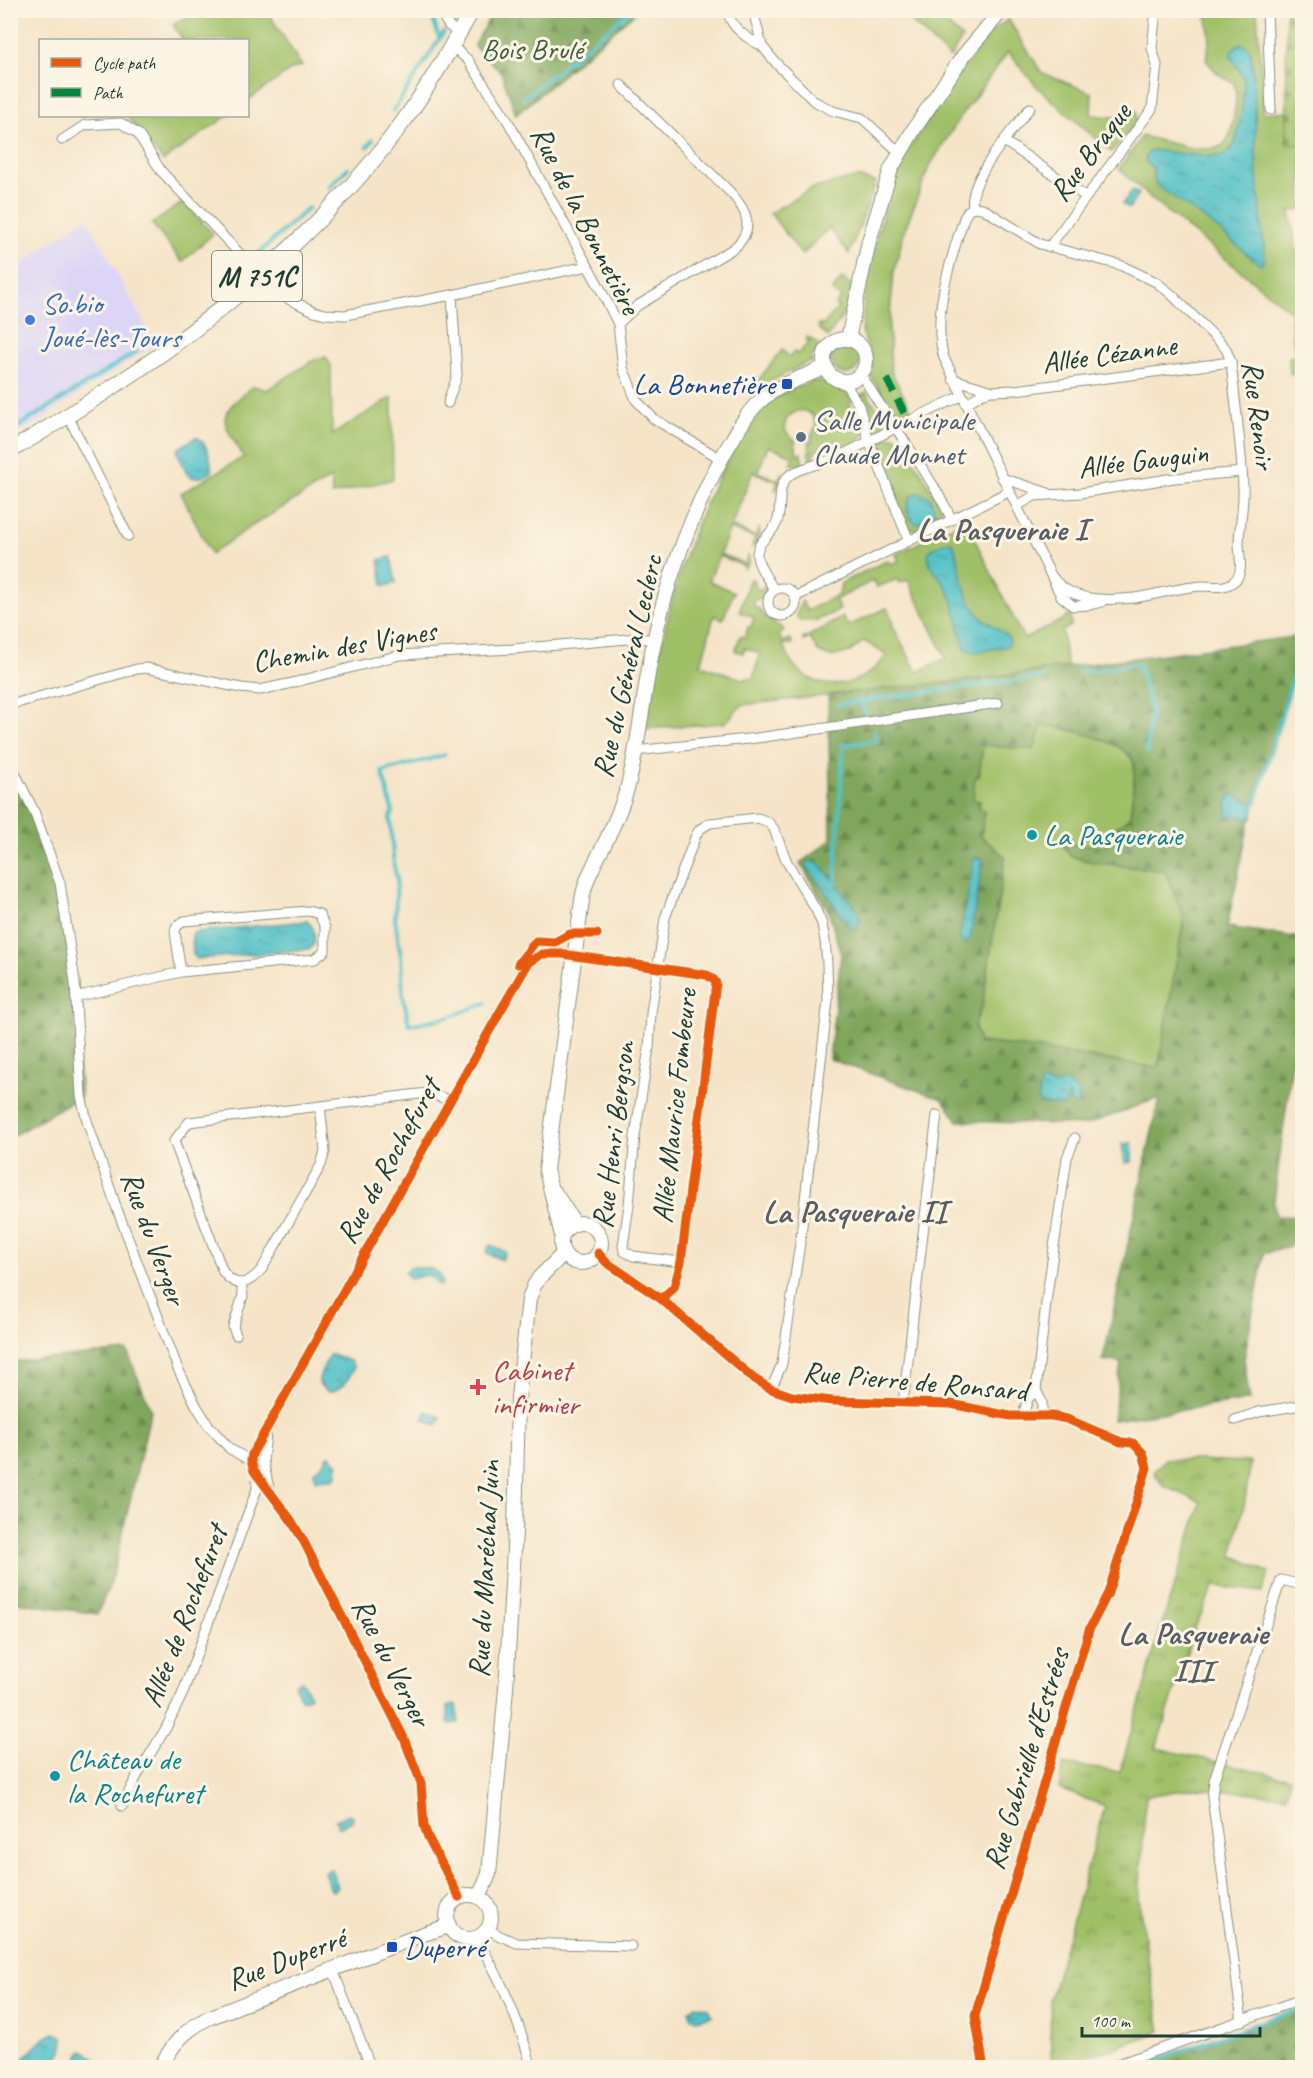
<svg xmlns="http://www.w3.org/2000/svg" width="1313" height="2078" viewBox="0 0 1313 2078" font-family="Caveat,sans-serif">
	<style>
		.built { fill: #ddd5f6 }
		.green { fill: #a0c068; stroke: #607e4e; stroke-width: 1.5 }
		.forest { fill: url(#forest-firs); stroke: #507248; stroke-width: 1.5; fill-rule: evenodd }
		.cemetery { fill: url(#cemetery-stones); stroke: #607e4e; stroke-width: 1.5 }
		.park { fill: url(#park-tufts); stroke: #607e4e; stroke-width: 1.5 }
		.water { fill: url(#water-ripples); stroke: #397f7e; stroke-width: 1.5 }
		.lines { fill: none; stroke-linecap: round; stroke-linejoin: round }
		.stream { stroke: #53c1c8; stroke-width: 4 }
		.street-casing { stroke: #8a907e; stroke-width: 11 }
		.secondary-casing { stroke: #8a907e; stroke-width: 16 }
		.primary-casing { stroke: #8a907e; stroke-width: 17 }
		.street { stroke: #fff; stroke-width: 9 }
		.secondary { stroke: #fff; stroke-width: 14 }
		.primary { stroke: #fff; stroke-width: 15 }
		.quiet { stroke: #00873e; stroke-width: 8; stroke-dasharray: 15 8; stroke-linecap: butt }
		.cycleway-casing { stroke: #fcf5e5; stroke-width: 13 }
		.cycleway { stroke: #e8590c; stroke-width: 9 }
		.shop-dot { fill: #3f7fe0; stroke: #fcf5e5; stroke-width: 2 }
		.transit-dot { fill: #1a4fb4; stroke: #fcf5e5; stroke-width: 2 }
		.service-dot { fill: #5c6f8a; stroke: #fcf5e5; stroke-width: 2 }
		.culture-dot { fill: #0f9aa8; stroke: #fcf5e5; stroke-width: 2 }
		.health-dot { fill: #e0444e; stroke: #fcf5e5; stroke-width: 2 }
		.labels { text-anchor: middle; stroke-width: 6; stroke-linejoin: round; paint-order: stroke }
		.shield { fill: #fcf5e5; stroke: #617469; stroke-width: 1.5 }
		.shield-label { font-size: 28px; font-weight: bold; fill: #1f3d34 }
		.park-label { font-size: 30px; fill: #3f5e41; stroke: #fcf5e5 }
		.street-label { font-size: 30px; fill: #1f3d34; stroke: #fcf5e5 }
		.shop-label { font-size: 30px; fill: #366cbe; stroke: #fcf5e5; text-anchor: start }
		.transit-label { font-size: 30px; fill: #164399; stroke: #fcf5e5; text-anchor: end }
		.service-label { font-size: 30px; fill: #4e5e75; stroke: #fcf5e5; text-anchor: start }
		.culture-label { font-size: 30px; fill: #0d838f; stroke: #fcf5e5; text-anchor: start }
		.health-label { font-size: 30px; fill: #be3a42; stroke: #fcf5e5; text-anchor: start }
		.neighbourhood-label { font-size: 32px; font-weight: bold; fill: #595e64; stroke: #fcf5e5 }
	</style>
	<defs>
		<pattern id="forest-firs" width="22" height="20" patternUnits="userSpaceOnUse" patternTransform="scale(1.5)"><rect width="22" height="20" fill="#80a65c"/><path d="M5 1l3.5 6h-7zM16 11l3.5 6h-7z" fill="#68884d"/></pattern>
		<pattern id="cemetery-stones" width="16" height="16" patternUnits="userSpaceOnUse" patternTransform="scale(1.5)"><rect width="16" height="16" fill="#a0c068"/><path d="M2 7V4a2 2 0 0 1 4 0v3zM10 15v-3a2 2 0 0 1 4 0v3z" fill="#829d56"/></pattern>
		<pattern id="park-tufts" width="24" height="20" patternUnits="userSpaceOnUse" patternTransform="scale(1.5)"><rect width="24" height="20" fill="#a0c068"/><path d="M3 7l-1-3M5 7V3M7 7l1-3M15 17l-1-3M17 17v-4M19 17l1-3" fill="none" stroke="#829d56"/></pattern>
		<pattern id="water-ripples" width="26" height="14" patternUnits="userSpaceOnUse" patternTransform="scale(1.5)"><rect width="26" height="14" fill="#53c1c8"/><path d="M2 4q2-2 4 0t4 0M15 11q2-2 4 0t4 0" fill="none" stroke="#449ea3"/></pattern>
	</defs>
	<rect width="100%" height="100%" fill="#fcf5e5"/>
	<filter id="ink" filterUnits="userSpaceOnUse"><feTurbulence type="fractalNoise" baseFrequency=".0167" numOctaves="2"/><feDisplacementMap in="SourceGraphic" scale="12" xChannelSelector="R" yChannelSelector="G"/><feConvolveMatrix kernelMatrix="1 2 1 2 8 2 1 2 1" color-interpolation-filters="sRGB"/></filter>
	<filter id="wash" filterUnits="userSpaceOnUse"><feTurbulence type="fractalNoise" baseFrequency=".008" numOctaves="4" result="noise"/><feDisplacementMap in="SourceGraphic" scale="24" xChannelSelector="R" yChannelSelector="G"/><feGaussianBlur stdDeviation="1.35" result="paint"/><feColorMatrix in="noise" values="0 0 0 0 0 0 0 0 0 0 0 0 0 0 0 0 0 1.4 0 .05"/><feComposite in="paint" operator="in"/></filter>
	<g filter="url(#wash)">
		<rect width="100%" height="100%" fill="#f5e4c8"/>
		<path class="built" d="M87 217 155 344 11 439V271Z"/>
		<g class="green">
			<path d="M197 10 267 11 302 66 292 69 248 100V40H183L173 25Z"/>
			<path d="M900 11H933L962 38 950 58Z"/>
			<path d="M1206 11H1257L1264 113 1287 111V144H1302V210L1290 211 1302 283V373L1290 374 1289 357 1295 356 1290 311 1154 201 1119 169 1142 136C1160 140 1206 155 1221 146 1229 141 1232 129 1233 121 1235 108 1238 96 1234 83L1218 74 1206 60 1210 39Z"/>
			<path d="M1008 19 1042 73 1092 93 1091 115 1124 118 1125 111H1136L1137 122 1111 152 1039 89 1008 52 961 116 929 167 905 229 894 271 889 324 891 371 912 412 909 417 902 420 891 416 892 410 869 373 872 368V360L862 331 867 272 893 177 905 155 969 57 984 38Z"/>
			<path d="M127 116H227L163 161Z"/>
			<path d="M858 177 876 183 849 254 829 228 802 255 770 213 811 189Z"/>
			<path d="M183 202 213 234 182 262 152 224Z"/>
			<path d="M842 278 853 286 848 308 828 337 818 327 819 324 822 326 838 308 835 305 841 298 832 291Z"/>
			<path d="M808 337 821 346 812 356V363L808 362 764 385 757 382 782 350 789 357 794 352 798 354 809 342 806 339Z"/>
			<circle cx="846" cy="360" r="14"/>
			<path d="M326 357 331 366 332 435 392 397 393 479 332 495 331 478 247 529 211 554 181 493 244 457C219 417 216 417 253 386L267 390 312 361Z"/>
			<path d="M814 381C832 383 843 385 852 401L849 407 858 427 864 430C864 442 853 445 843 450L838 441 814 452 815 462 811 463 808 452H810L809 441H812L811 436 816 426C811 392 765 422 795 440L797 454 801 453 803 466 790 464 793 456 768 446 758 472 778 480 782 472 783 476 776 490H775L778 482 753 472 731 526 755 537 759 529 760 535 755 545 752 547 755 538 730 529 720 554 745 564 748 556 750 562 743 570 744 566 719 556 709 581 734 592 723 619 714 616 701 665 745 680 746 678 753 679 760 653 744 648 743 653 735 651 740 636 745 637 748 627H751L754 617 739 612 749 580 752 579 758 590 766 586 767 588 763 598 754 600 755 609 759 608C765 620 772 622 782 627L784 632 779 635 782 642 791 639 792 644H783C800 697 858 695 887 655L864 641 850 652 830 657 818 652 810 638 803 641V639L843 617 848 626 887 608 894 623 892 624 917 672 946 658 908 580 900 583 898 579 877 587 874 580 835 600 840 610 815 621H800L796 615 802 601 807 611 839 594 841 583 886 561 892 563 899 562 896 554 965 520 1024 639 1064 619 1071 614V626L1062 631 1067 667 959 681 742 705 725 723 644 729C662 633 682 534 734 449 743 434 752 416 765 405 780 393 797 387 814 381Z"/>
			<path d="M866 392 884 419V425L880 430C866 430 864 408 859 396Z"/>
			<path d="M894 436 898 438 922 473 943 512 938 522 920 531 910 528 905 522 882 462 879 444 885 438Z"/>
			<path d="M1042 726C1063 726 1128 741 1134 764 1137 772 1131 805 1130 816L1109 834 1108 847 1062 843 1071 856 1092 862 1165 871 1184 918 1159 1068 1040 1049 979 1042 974 1024 982 1007 1005 857 981 836 984 810 979 809 973 800 975 777H979L983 745Z"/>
		</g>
		<g class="forest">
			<path d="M493 11V10L637 11 516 115 501 72 474 46Z"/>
			<path d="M1293 637 1291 685 1252 809 1227 927 1302 938V987L1274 1201 1276 1216 1302 1217V1243L1264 1254 1244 1359 1250 1400 1113 1420 1121 1363 1103 1360 1159 1098 1086 1125 958 1121 942 1099 829 1059 841 955 828 910 800 863 831 840 828 695 959 681ZM1042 726C1063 726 1128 741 1134 764 1136 772 1131 805 1130 816L1109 834 1107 847 1061 843 1071 856 1092 862 1165 871 1184 918 1158 1068 1040 1049 979 1042 974 1024 982 1007 1005 857 981 836 984 810 979 809 980 801 973 800 975 777H979L983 745 1034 750Z"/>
			<path d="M10 763 34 811 66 920 81 1096 11 1137Z"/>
			<path d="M127 1351 151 1410 111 1583 97 1614 11 1601V1362Z"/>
			<path d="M1295 2009 1302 2020V2067H1133Z"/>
		</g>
		<path class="cemetery" d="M1286 11H1302V144H1287Z"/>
		<path class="park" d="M1165 1459 1251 1462 1244 1505 1232 1555 1269 1573 1262 1592 1214 1586 1194 1630 1156 1748 1290 1778 1286 1796 1195 1788 1146 1796 1139 1898 1145 1944 1161 2031 1106 2051 1051 2063 1050 1999 1105 1806 1059 1789 1063 1764 1120 1772 1162 1624 1201 1502 1163 1486 1154 1472Z"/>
		<g class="water">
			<path d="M1241 43 1250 49 1254 78 1257 178 1265 257 1264 262 1260 265 1209 222 1156 185 1153 177V167L1147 164 1145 159 1148 153 1153 150C1167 151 1212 160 1223 155 1226 154 1231 149 1233 146 1239 136 1246 88 1243 77 1241 70 1233 64 1231 57 1230 50 1236 46 1241 43Z"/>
			<path d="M1133 190 1139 194 1129 208 1122 204Z"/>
			<path d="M196 437C208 442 211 461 212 472 205 476 195 481 188 475L177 452 179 448Z"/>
			<path d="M918 493 930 497 935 511 929 521 916 524C907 516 904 506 911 496Z"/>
			<path d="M948 541 952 543C958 552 958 564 961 575 964 588 969 603 978 614 986 624 1005 630 1010 641L1008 646 979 652 967 651 964 646C957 624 957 602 943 582 936 572 928 567 928 553L933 548Z"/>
			<path d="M391 557 396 583 385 586 383 585 379 560Z"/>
			<path d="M1231 794 1255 804 1252 819 1227 815V803Z"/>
			<path d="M978 857 983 860 970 939 968 943 965 944 960 940V935L973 864 974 859Z"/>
			<path d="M811 861 820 864 858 911 860 921 854 929 850 927 810 871 806 865 807 863Z"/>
			<path d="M307 921C315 927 315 935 314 944L310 949 196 959 193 954 192 935 195 932Z"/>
			<path d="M1043 1082 1056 1085 1067 1082 1079 1093 1078 1103 1075 1105 1071 1103 1069 1093 1066 1104 1063 1106 1040 1104 1038 1101 1040 1084Z"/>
			<path d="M1132 1143V1162L1125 1163 1123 1144Z"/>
			<path d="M490 1245 506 1252 502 1260 486 1253Z"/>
			<path d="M410 1267C423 1268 443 1266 442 1284L439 1286 431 1276 426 1275 411 1279 404 1272Z"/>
			<path d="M332 1354 350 1361 354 1367C348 1382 332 1403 319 1383 318 1373 326 1365 329 1355Z"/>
			<path d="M426 1411 441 1417 437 1425 423 1419Z"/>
			<path d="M330 1456 338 1464 337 1476 332 1479 315 1480 314 1471 325 1462 326 1457Z"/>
			<path d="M302 1681 310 1696 302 1700 294 1685Z"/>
			<path d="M456 1705 459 1723 448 1724V1706Z"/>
			<path d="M348 1814 353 1816 352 1821 339 1828 335 1820Z"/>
			<path d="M331 1869 338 1887 333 1891 331 1890 324 1872Z"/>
			<path d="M696 2005 709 2008 712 2016 696 2020 692 2018 689 2011Z"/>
			<path d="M54 2033 64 2037C64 2052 59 2057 49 2067H15L43 2039Z"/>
			<path d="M82 2051 96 2058 92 2066 78 2058Z"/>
		</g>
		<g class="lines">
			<g class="stream">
				<path d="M430 10 439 38"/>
				<path d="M523 99 631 10"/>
				<path d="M393 111 444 32"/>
				<path d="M367 147 373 140"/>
				<path d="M329 187 348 168"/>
				<path d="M256 256 308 208"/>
				<path d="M10 432 136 352"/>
				<path d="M1079 672 1139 664 1151 710 1147 752"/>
				<path d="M838 705 860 701"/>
				<path d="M866 713 860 701 1043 677"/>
				<path d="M445 755 382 772 393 812 390 818 394 867 397 879 395 919 401 956 403 995 409 1025 449 1017 486 1003"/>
				<path d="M1255 804 1295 672"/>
				<path d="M835 888 843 745 878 740 874 731"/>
				<path d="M1133 2068 1302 2008"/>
			</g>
		</g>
	</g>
	<g filter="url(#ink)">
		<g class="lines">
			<defs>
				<g id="street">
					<path d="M439 10 448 25 459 34"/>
					<path d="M728 10C729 27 748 39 762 46"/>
					<path d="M753 10 762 46 776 63 814 101 833 111 862 118 899 152"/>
					<path d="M1267 10 1271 110"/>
					<path d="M452 46 468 60 505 116 600 288 618 324 623 368 636 400 654 419 721 459"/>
					<path d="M62 140 85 125 121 123 138 134 161 171 259 274 290 300 314 311 325 314 345 315 452 295 588 266"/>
					<path d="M1004 141 1086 197"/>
					<path d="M973 207 982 208 1040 244 1120 265 1156 282 1170 293 1221 343 1226 349 1231 362C1235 404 1242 447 1243 489 1244 508 1239 526 1239 544 1239 556 1245 574 1233 582 1224 589 1212 586 1202 586 1179 587 1157 595 1134 598 1105 601 1069 602 1051 575"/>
					<path d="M973 207 968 211 964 218C951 259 931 316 944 358L1061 596 1073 606 1090 605 1102 602"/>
					<path d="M973 207C967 181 1013 129 1030 108"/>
					<path d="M1049 247 1152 109 1157 65 1152 48 1156 10"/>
					<path d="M618 324 637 306 734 248C756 229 747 210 730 192L621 85"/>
					<path d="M861 374C890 424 927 468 952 520"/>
					<path d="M953 379 993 391 1015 390 1231 362"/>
					<path d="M844 381 859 406 869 441 909 541"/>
					<path d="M448 403C450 392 455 385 457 375L452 295"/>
					<path d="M966 404 981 394 991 391"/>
					<path d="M68 416 128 536"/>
					<path d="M1002 478 1048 493"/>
					<path d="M1017 506 1034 496 1081 493 1174 478 1242 472"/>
					<circle cx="782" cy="602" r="14"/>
					<path d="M774 590C769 580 756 565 757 553 758 540 773 534 777 522 783 507 775 486 790 475 799 468 821 464 833 459 876 439 918 415 962 396"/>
					<path d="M795 597 1010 491"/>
					<path d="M10 705 137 669 146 668 241 688 260 690 288 684 400 655 513 649 639 638 655 640"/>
					<path d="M635 751 757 738 998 703"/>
					<path d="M10 763 34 811 60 883 75 982 81 1096 87 1121 117 1209 178 1369 197 1407 209 1426 230 1449 251 1461H263"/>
					<path d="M76 997 181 972 315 959 325 951V927L319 914 308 911 184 921 176 927 175 932 181 972"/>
					<path d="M320 1106 325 1151 321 1165 262 1269C249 1284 237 1290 223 1272L174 1141 189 1122 427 1093 450 1100"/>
					<path d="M598 1253 606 1262 661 1299 753 1378 771 1389 792 1396 832 1401 951 1404 1010 1416H1052L1067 1419 1121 1442 1133 1443 1143 1453 1147 1468 1108 1593 1089 1630 975 2016 984 2068"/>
					<path d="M681 1262 633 1256 624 1251 623 1246 629 1205 635 1136 649 1048 651 1013 665 918 696 835 700 829 710 823 758 818 768 822 774 829 787 862 816 910 822 924 825 941 827 963 828 1000 800 1243 782 1364 771 1389"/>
					<path d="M236 1335 233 1327 243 1296 241 1283"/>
					<path d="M1036 1390 1042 1402V1415"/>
					<path d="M903 1403 937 1115"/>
					<path d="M1023 1415 1028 1399 1036 1390 1047 1295 1067 1158 1075 1138"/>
					<path d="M1235 1420 1259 1412 1302 1405"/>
					<path d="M266 1434 263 1461 269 1488"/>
					<path d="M122 1806 138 1774 166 1728 182 1695 247 1516 257 1489V1478"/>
					<path d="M459 1897 428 1837 424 1826 421 1783 403 1736 304 1542 291 1520 254 1471 251 1461 252 1454 268 1426 501 1010 529 962 542 954H562L707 975 714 980 716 983 681 1262 674 1287 661 1299"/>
					<path d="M488 1929 500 1936 517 1943 631 1946"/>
					<path d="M476 1938C502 1979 519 2021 532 2068"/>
					<path d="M333 1970 371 2068"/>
					<path d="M1242 2021 1212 1797 1214 1780 1281 1580 1302 1585"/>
					<path d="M1107 2068 1302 1999"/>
				</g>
				<g id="secondary">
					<circle cx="845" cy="360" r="21"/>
					<path d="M848 339 869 241 891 169 914 129 964 55 1002 10"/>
					<path d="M555 1193 575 1224"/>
					<circle cx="581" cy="1243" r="20"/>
					<path d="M562 1236 546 1170 582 900C585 880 595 863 604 845 615 822 626 798 631 773 640 733 644 692 652 652 664 586 692 511 725 452 735 436 744 416 758 403 776 385 803 377 826 367"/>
					<circle cx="469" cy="1917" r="22"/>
					<path d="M479 1897 489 1874 506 1689 515 1531 518 1398 529 1299 534 1286 539 1278 564 1253"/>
					<path d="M160 2068C173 2043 184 2031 208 2018L426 1933 449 1926"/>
				</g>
				<path id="primary" d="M10 451C66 417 122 383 175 344 251 288 337 210 394 134 424 95 448 53 472 10"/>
			</defs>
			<use href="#street" class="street-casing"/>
			<use href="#secondary" class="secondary-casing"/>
			<use href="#primary" class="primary-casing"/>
			<use href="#street" class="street"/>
			<use href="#secondary" class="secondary"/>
			<use href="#primary" class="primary"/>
			<path class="quiet" d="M887 379 909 422"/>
			<defs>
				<g id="cycleway">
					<path d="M518 964 536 941 555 942 570 934H597"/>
					<path d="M598 1253 606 1262 661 1299 753 1378 771 1389 792 1396 832 1401 951 1404 1010 1416H1052L1067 1419 1121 1442 1133 1443 1143 1453 1147 1468 1108 1593 1089 1630 975 2016 984 2068"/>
					<path d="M459 1897 428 1837 424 1826 421 1783 403 1736 304 1542 291 1520 254 1471 251 1461 252 1454 268 1426 501 1010 529 962 542 954H562L707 975 714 980 716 983 681 1262 674 1287 661 1299"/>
				</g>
			</defs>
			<use href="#cycleway" class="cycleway-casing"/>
			<use href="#cycleway" class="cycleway"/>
		</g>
	</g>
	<circle class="shop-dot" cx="30" cy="320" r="6"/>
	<g class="transit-dot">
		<rect x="781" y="378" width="12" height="12" rx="3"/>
		<rect x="386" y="1941" width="12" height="12" rx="3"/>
	</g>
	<circle class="service-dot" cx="801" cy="437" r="6"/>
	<g class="culture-dot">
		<circle cx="1032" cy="835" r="6"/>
		<circle cx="55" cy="1776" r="6"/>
	</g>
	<path class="health-dot" d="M475 1378h6v6h6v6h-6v6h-6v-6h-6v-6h6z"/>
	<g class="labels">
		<rect class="shield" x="212" y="251" width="90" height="50" rx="4.5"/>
		<g class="shield-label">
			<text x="257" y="286">M 751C</text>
		</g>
		<g class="park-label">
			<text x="532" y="59">Bois Brulé</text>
		</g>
		<g class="street-label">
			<text transform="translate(1090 152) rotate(-53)" y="10">Rue Braque</text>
			<text transform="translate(586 220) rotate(63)" y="10">Rue de la Bonnetière</text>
			<text transform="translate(1109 354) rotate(-8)" y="10">Allée Cézanne</text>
			<text transform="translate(1259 415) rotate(83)" y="10">Rue Renoir</text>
			<text transform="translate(1143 460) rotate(-7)" y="10">Allée Gauguin</text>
			<text transform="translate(344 646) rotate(-10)" y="10">Chemin des Vignes</text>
			<text transform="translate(627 666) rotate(-77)" y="10">Rue du Général Leclerc</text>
			<text transform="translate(674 1106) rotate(-84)" y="10">Allée Maurice Fombeure</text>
			<text transform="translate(613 1135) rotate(-83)" y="10">Rue Henri Bergson</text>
			<text transform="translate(388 1161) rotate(-61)" y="10">Rue de Rochefuret</text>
			<text transform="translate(154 1238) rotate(70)" y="10">Rue du Verger</text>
			<text transform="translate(915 1381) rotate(5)" y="10">Rue Pierre de Ronsard</text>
			<text transform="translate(484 1569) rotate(-87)" y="10">Rue du Maréchal Juin</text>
			<text transform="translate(184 1616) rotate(-69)" y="10">Allée de Rochefuret</text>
			<text transform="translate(392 1662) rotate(63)" y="10">Rue du Verger</text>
			<text transform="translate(1026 1759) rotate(-73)" y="10">Rue Gabrielle d’Estrées</text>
			<text transform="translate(286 1959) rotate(-21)" y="10">Rue Duperré</text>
		</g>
		<g class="shop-label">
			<text x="42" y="313">So.bio<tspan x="42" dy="34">Joué-lès-Tours</tspan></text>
		</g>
		<g class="transit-label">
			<text x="775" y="394">La Bonnetière</text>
			<text x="404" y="1957" text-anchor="start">Duperré</text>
		</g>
		<g class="service-label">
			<text x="813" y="430">Salle Municipale<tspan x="813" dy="34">Claude Monnet</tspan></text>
		</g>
		<g class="culture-label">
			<text x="1044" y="845">La Pasqueraie</text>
			<text x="67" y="1769">Château de<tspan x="67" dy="34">la Rochefuret</tspan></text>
		</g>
		<g class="health-label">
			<text x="492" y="1380">Cabinet<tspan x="492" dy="34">infirmier</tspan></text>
		</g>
		<g class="neighbourhood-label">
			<text x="1002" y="540">La Pasqueraie I</text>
			<text x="855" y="1222">La Pasqueraie II</text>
			<text x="1193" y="1644">La Pasqueraie<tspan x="1193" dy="37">III</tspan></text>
		</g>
	</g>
	<rect width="1313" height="2078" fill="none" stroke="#fcf5e5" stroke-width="36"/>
	<rect x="39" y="39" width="210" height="78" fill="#fcf5e5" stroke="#a4ab9e" stroke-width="1.5"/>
	<rect x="51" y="58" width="30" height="9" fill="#e8590c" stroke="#a4ab9e" stroke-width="1.5"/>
	<text x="93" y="69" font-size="18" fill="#1f3d34">Cycle path</text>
	<rect x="51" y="88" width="30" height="9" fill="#00873e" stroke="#a4ab9e" stroke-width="1.5"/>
	<text x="93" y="99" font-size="18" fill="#1f3d34">Path</text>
	<path d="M1082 2027v9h178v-9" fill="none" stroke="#1f3d34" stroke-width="3"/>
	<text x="1091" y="2027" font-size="18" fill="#1f3d34" stroke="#fcf5e5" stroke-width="4.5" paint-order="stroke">100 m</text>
</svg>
